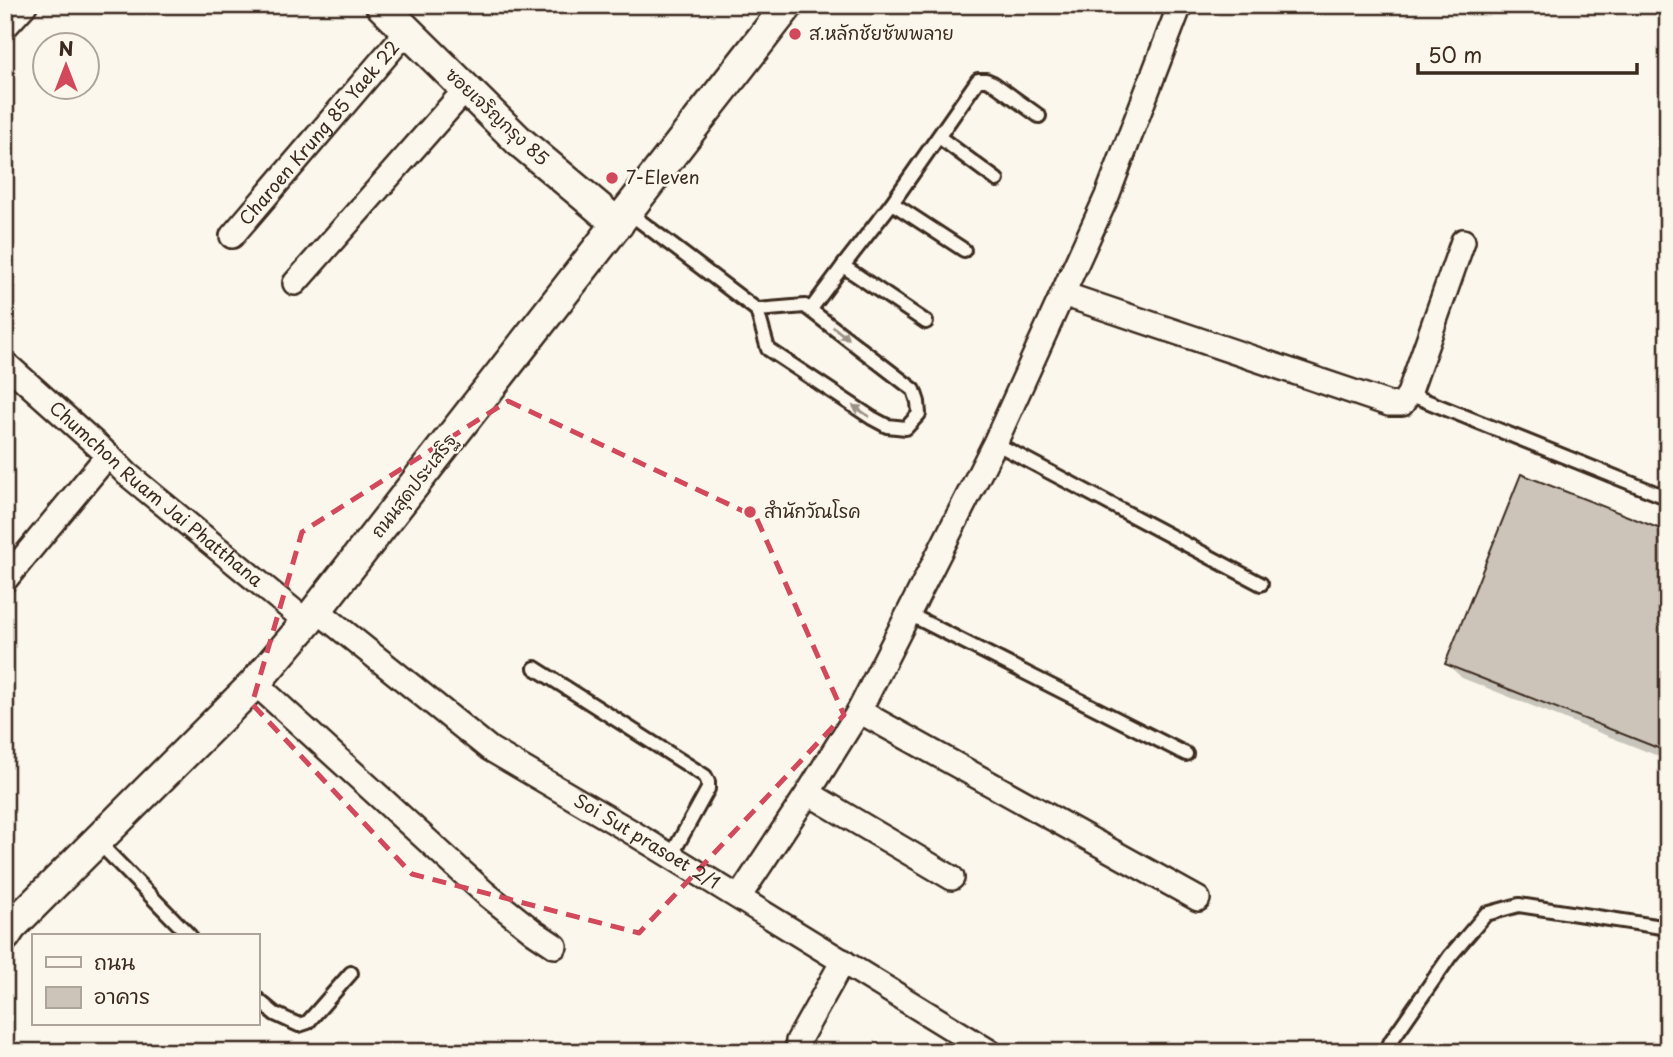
<svg xmlns="http://www.w3.org/2000/svg" width="1673" height="1057" viewBox="0 0 1673 1057" font-family="'Playpen Sans','Playpen Sans Thai',sans-serif">
	<style>
		.shadow { fill: #0003 }
		.building { fill: #ccc4b9; stroke: #3b2a1e; stroke-width: 2 }
		.lines { fill: none; stroke-linecap: round; stroke-linejoin: round }
		.service-casing { stroke: #3b2a1e; stroke-width: 18 }
		.minor-casing { stroke: #3b2a1e; stroke-width: 28 }
		.tertiary-casing { stroke: #3b2a1e; stroke-width: 35 }
		.service { stroke: #fbf7ec; stroke-width: 12 }
		.minor { stroke: #fbf7ec; stroke-width: 23 }
		.tertiary { stroke: #fbf7ec; stroke-width: 30 }
		.oneway { fill: #9b9085 }
		.marked { fill: none; stroke: #d1495b; stroke-width: 5; stroke-dasharray: 14 9; stroke-linejoin: round }
		.poi-dot { fill: #d1495b; stroke: #fbf7ec; stroke-width: 2.5 }
		.labels { text-anchor: middle; stroke-width: 5; stroke-linejoin: round; paint-order: stroke }
		.poi-label { font-size: 18px; fill: #3b2a1e; stroke: #fbf7ec; text-anchor: start }
		.street-label { font-size: 18px; fill: #3b2a1e; stroke: #fbf7ec }
	</style>
	<rect width="100%" height="100%" fill="#fbf7ec"/>
	<filter id="ink" filterUnits="userSpaceOnUse"><feTurbulence type="fractalNoise" baseFrequency=".0143" numOctaves="2"/><feDisplacementMap in="SourceGraphic" scale="14" xChannelSelector="R" yChannelSelector="G"/><feConvolveMatrix kernelMatrix="1 2 1 2 8 2 1 2 1" color-interpolation-filters="sRGB"/></filter>
	<g filter="url(#ink)">
		<path class="shadow" d="M1668 534V760L1462 678 1447 664Z"/>
		<path class="building" d="M1521 474 1668 532V752L1445 664Z"/>
		<g class="lines">
			<defs>
				<g id="service">
					<path d="M939 137 997 180"/>
					<path d="M892 203 964 250"/>
					<path d="M628 212 757 310 768 349 872 418 887 426 906 428 919 414 918 402 914 390 805 306 757 310"/>
					<path d="M843 266 892 203 978 80H986L993 83 1039 116"/>
					<path d="M811 309 843 266 926 322"/>
					<path d="M1409 394 1668 498"/>
					<path d="M995 443 1261 584"/>
					<path d="M909 614 1186 754"/>
					<path d="M535 668 705 776 708 782V789L671 856"/>
					<path d="M98 842 190 936"/>
					<path d="M257 999 275 1014 299 1025 308 1022 351 973"/>
					<path d="M1386 1052 1391 1041 1450 956 1486 914 1519 905 1668 928"/>
				</g>
				<g id="minor">
					<path d="M5 27 25 5"/>
					<path id="s1" d="M232 236 407 31"/>
					<path d="M295 283 466 89"/>
					<path d="M1063 294 1389 404H1402L1409 394 1463 241"/>
					<path id="s2" d="M5 363 108 455 127 474 307 622"/>
					<path d="M5 580 108 455"/>
					<path id="s3" d="M317 610 490 749 630 831 990 1052"/>
					<path d="M255 683 485 893 534 932 555 946"/>
					<path d="M859 711 1198 899"/>
					<path d="M808 793 952 878"/>
					<path d="M739 897 808 793 859 711 995 443 1107 196 1180 5"/>
					<path d="M798 1041 843 961"/>
				</g>
				<g id="tertiary">
					<path d="M381 5 519 141 618 224"/>
					<path d="M5 936 11 927 255 683 307 622 788 5"/>
				</g>
			</defs>
			<use href="#service" class="service-casing"/>
			<use href="#minor" class="minor-casing"/>
			<use href="#tertiary" class="tertiary-casing"/>
			<use href="#service" class="service"/>
			<use href="#minor" class="minor"/>
			<use href="#tertiary" class="tertiary"/>
		</g>
		<defs><path id="oneway-solid" d="M-6-.8H1V-3.2L6.5 0L1 3.2V.8H-6Z" transform="scale(1.75)"/></defs>
		<g class="oneway">
			<use href="#oneway-solid" transform="translate(841 333) rotate(38)"/>
			<use href="#oneway-solid" transform="translate(861 411) rotate(-146)"/>
		</g>
	</g>
	<path class="marked" d="M508 401 756 517 844 715 639 933 412 874 252 704 302 532Z"/>
	<g class="poi-dot">
		<circle cx="795" cy="34" r="7"/>
		<circle cx="612" cy="178" r="7"/>
		<circle cx="750" cy="512" r="7"/>
	</g>
	<g class="labels">
		<g class="poi-label">
			<text x="809" y="40">ส.หลักชัยซัพพลาย</text>
			<text x="626" y="184">7-Eleven</text>
			<text x="764" y="518">สำนักวัณโรค</text>
		</g>
		<g class="street-label">
			<text transform="translate(497 117) rotate(43)" y="6">ซอยเจริญกรุง 85</text>
			<text dy="6" stroke="none"><textPath href="#s1" startOffset="135">Charoen Krung 85 Yaek 22</textPath></text>
			<text transform="translate(414 486) rotate(-52)" y="6">ถนนสุดประเสริฐ</text>
			<text dy="6" stroke="none"><textPath href="#s2" startOffset="200">Chumchon Ruam Jai Phatthana</textPath></text>
			<text dy="6" stroke="none"><textPath href="#s3" startOffset="404">Soi Sut prasoet 2/1</textPath></text>
		</g>
	</g>
	<rect width="1673" height="1057" fill="none" stroke="#fbf7ec" stroke-width="28"/>
	<rect x="14" y="14" width="1645" height="1029" fill="none" stroke="#3b2a1e" stroke-width="2.5" filter="url(#ink)"/>
	<rect x="32" y="934" width="228" height="91" fill="#fbf7ec" stroke="#aea59a" stroke-width="2"/>
	<rect x="46" y="957" width="35" height="10" fill="#fbf7ec" stroke="#aea59a" stroke-width="2"/>
	<text x="94" y="970" font-size="21" fill="#3b2a1e">ถนน</text>
	<rect x="46" y="987" width="35" height="21" fill="#ccc4b9" stroke="#aea59a" stroke-width="2"/>
	<text x="94" y="1004" font-size="21" fill="#3b2a1e">อาคาร</text>
	<g transform="translate(66 66)"><circle r="33" fill="#fbf7ec" stroke="#aea59a" stroke-width="2"/>
	<path d="M0-5L12 26L0 18L-12 26Z" fill="#d1495b"/>
	<text y="-10" font-size="19" font-weight="bold" text-anchor="middle" fill="#3b2a1e">N</text>
	</g>
	<path d="M1418 63v10h219v-10" fill="none" stroke="#3b2a1e" stroke-width="3.5"/>
	<text x="1428" y="63" font-size="21" fill="#3b2a1e" stroke="#fbf7ec" stroke-width="5" paint-order="stroke">50 m</text>
</svg>
